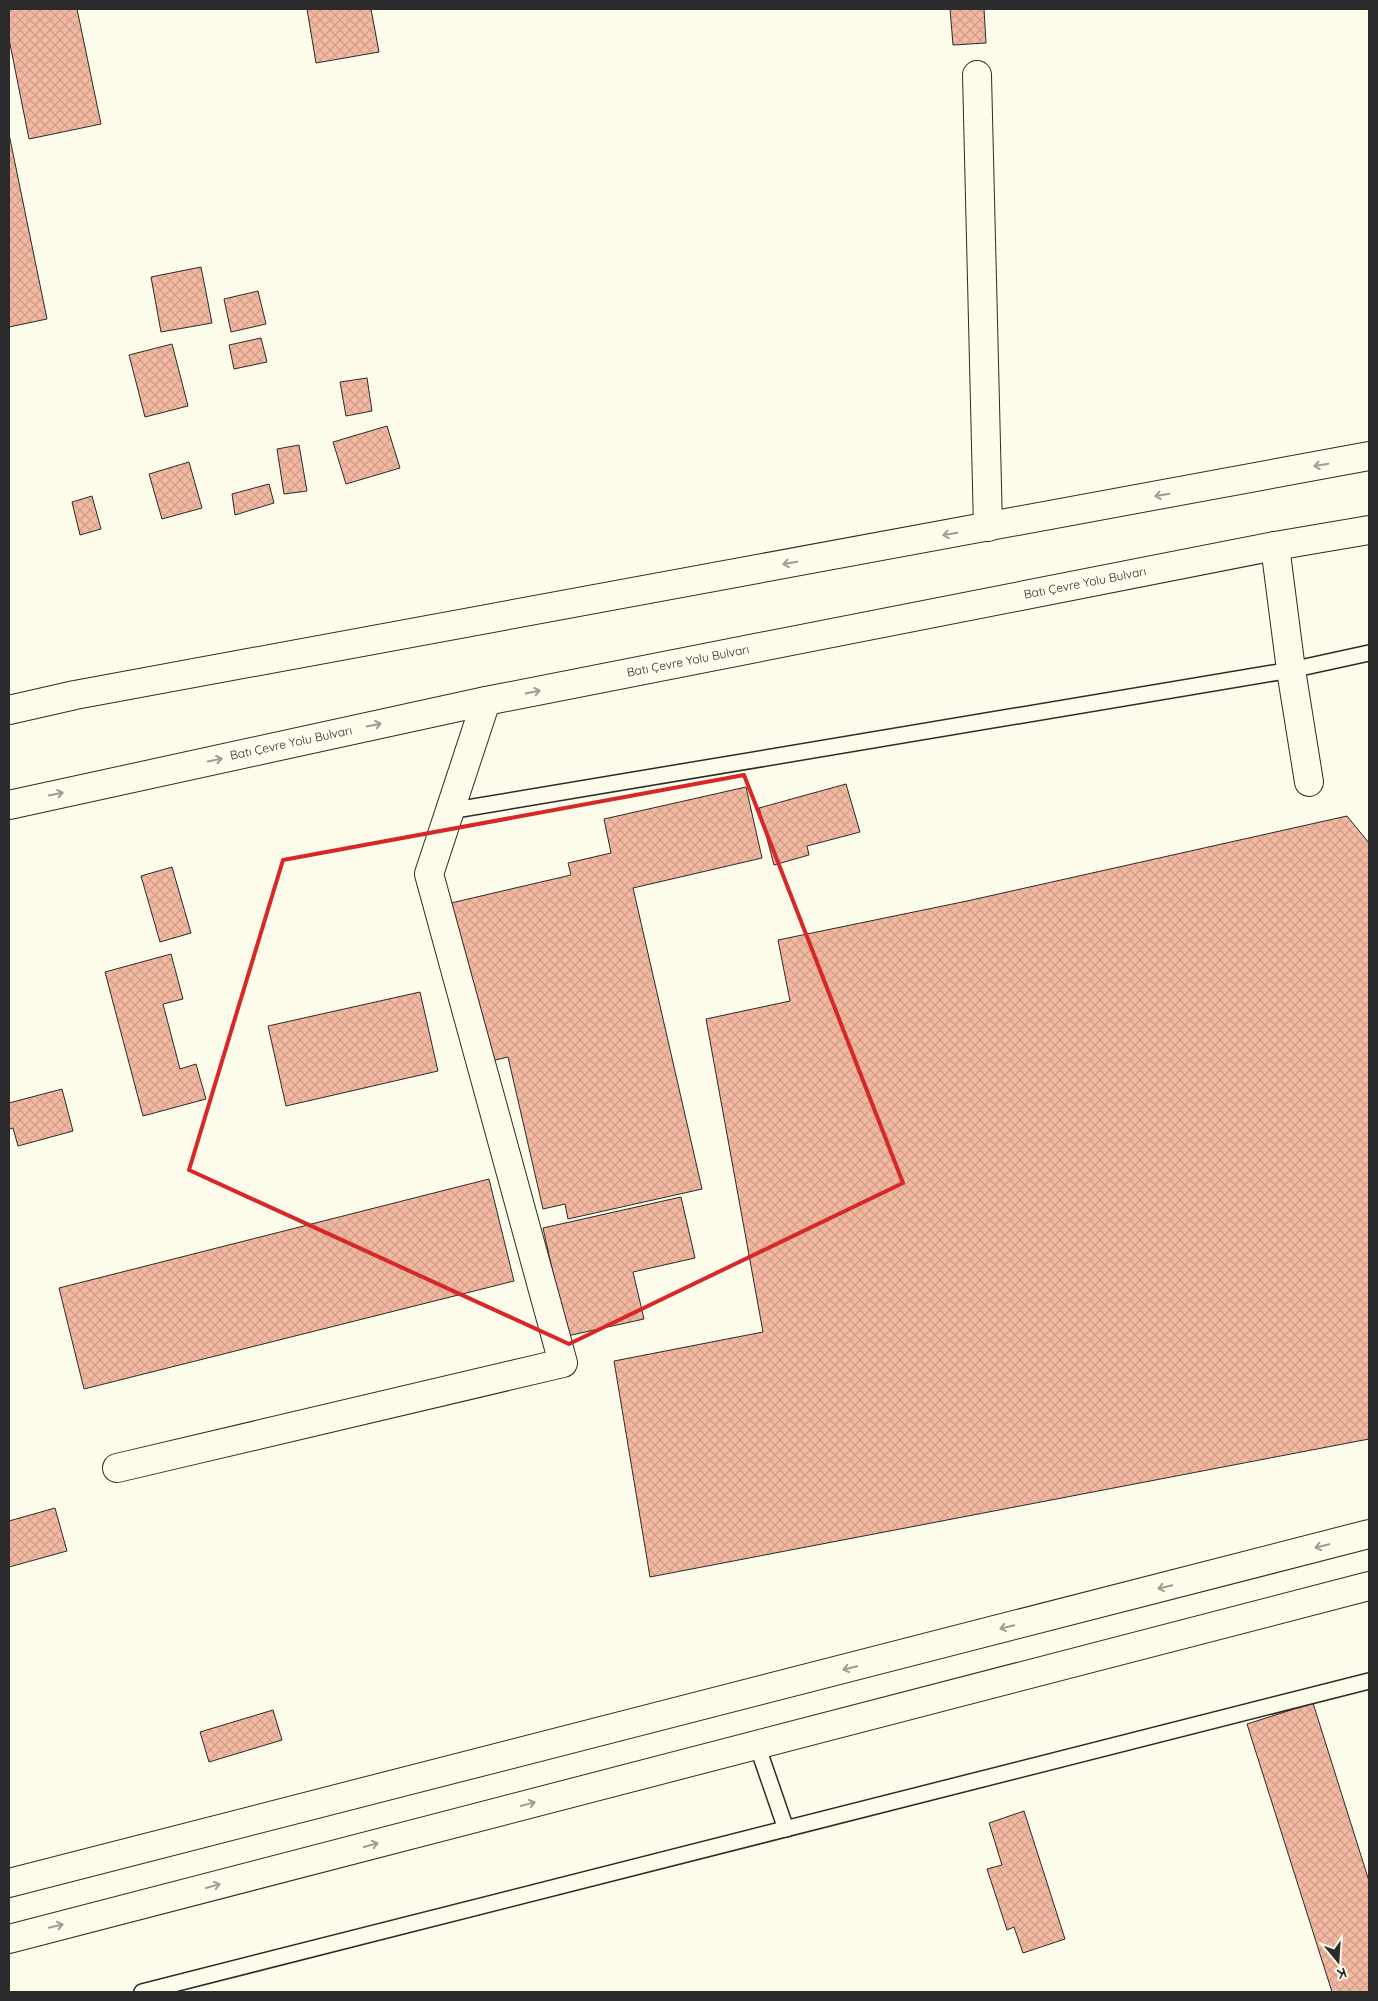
<svg xmlns="http://www.w3.org/2000/svg" width="1378" height="2001" viewBox="0 0 1378 2001" font-family="Quicksand,sans-serif">
	<style>
		.building { fill: url(#building-cross-hatch); stroke: #2b2b2b }
		.lines { fill: none; stroke-linecap: round; stroke-linejoin: round }
		.lane-casing { stroke: #2b2b2b; stroke-width: 18 }
		.street-casing { stroke: #2b2b2b; stroke-width: 30 }
		.secondary-casing { stroke: #2b2b2b; stroke-width: 30 }
		.highway-casing { stroke: #2b2b2b; stroke-width: 30 }
		.lane { stroke: #fdfbea; stroke-width: 15 }
		.street { stroke: #fdfbea; stroke-width: 28 }
		.secondary { stroke: #fdfbea; stroke-width: 28 }
		.highway { stroke: #fdfbea; stroke-width: 28 }
		.oneway { stroke: #9e9d94 }
		.marked { fill: none; stroke: #d62828; stroke-width: 4; stroke-linejoin: round }
		.labels { text-anchor: middle; stroke-width: 4; stroke-linejoin: round; paint-order: stroke }
		.street-label { font-size: 12px; fill: #2b2b2b; stroke: #fdfbea }
	</style>
	<defs>
		<pattern id="building-cross-hatch" width="8" height="8" patternUnits="userSpaceOnUse" patternTransform="scale(1.25)"><rect width="8" height="8" fill="#f2b8a0"/><path d="M0 0l8 8M0 8l8-8" fill="none" stroke="#d09e8a"/></pattern>
	</defs>
	<rect width="100%" height="100%" fill="#fdfbea"/>
	<g class="building">
		<path d="M9 9H77L101 124 29 139 9 39Z"/>
		<path d="M307 9H371L379 52 316 63Z"/>
		<path d="M950 9H984L986 43 953 45Z"/>
		<path d="M9 134 47 319 9 327Z"/>
		<path d="M201 267 212 323 161 332 151 277Z"/>
		<path d="M258 291 266 324 231 332 224 299Z"/>
		<path d="M261 338 267 362 234 369 229 345Z"/>
		<path d="M172 344 188 406 145 417 129 355Z"/>
		<path d="M367 378 372 411 346 416 340 382Z"/>
		<path d="M387 426 400 468 346 484 333 442Z"/>
		<path d="M299 445 307 491 284 494 277 449Z"/>
		<path d="M189 462 202 508 162 519 149 474Z"/>
		<path d="M269 484 274 503 235 515 232 494Z"/>
		<path d="M92 496 101 529 80 535 72 502Z"/>
		<path d="M846 784 860 832 807 846 809 855 774 865 759 808Z"/>
		<path d="M746 787 762 858 633 888 702 1189 568 1219 565 1204 543 1209 508 1057 487 1062 451 903 571 875 568 863 611 853 604 819Z"/>
		<path d="M1347 816 1369 843V1439L650 1577 614 1361 763 1332 706 1019 790 1001 778 940 967 901Z"/>
		<path d="M172 867 191 933 160 942 141 876Z"/>
		<path d="M171 954 183 999 163 1004 180 1069 196 1064 206 1099 143 1116 105 972Z"/>
		<path d="M420 992 438 1071 286 1106 268 1026Z"/>
		<path d="M62 1089 73 1131 18 1146 13 1128 9 1129V1103Z"/>
		<path d="M489 1179 514 1281 84 1389 59 1288Z"/>
		<path d="M681 1197 695 1258 633 1272 644 1319 567 1336 543 1228Z"/>
		<path d="M55 1508 67 1551 9 1567V1521Z"/>
		<path d="M1313 1703 1369 1881V1992H1332L1247 1724Z"/>
		<path d="M273 1710 282 1740 209 1762 200 1732Z"/>
		<path d="M1024 1811 1065 1939 1023 1953 1014 1927 1007 1930 987 1869 1002 1865 989 1823Z"/>
	</g>
	<g class="lines">
		<defs>
			<g id="lane">
				<path d="M449 811 1291 670 1369 653"/>
				<path d="M757 1745 786 1829"/>
				<path d="M142 1992 1369 1681"/>
			</g>
			<g id="street">
				<path d="M977 75 988 527"/>
				<path d="M1275 546 1291 670 1309 782"/>
				<path d="M117 1468 563 1363 429 874 486 701"/>
			</g>
			<g id="secondary">
				<path d="M9 1883 1369 1534"/>
				<path d="M9 1939 1369 1586"/>
			</g>
			<g id="highway">
				<path d="M9 710 75 695 1369 456"/>
				<path d="M9 805 486 701 1275 546 1369 530"/>
			</g>
		</defs>
		<use href="#lane" class="lane-casing"/>
		<use href="#street" class="street-casing"/>
		<use href="#secondary" class="secondary-casing"/>
		<use href="#highway" class="highway-casing"/>
		<use href="#lane" class="lane"/>
		<use href="#street" class="street"/>
		<use href="#secondary" class="secondary"/>
		<use href="#highway" class="highway"/>
	</g>
	<defs><path id="oneway-shaft" d="M-6 0H5M1.5-3L5.5 0L1.5 3" fill="none" stroke-width="1.6" stroke-linecap="round" stroke-linejoin="round" transform="scale(1.25)"/></defs>
	<g class="oneway">
		<use href="#oneway-shaft" transform="translate(1321 465) rotate(170)"/>
		<use href="#oneway-shaft" transform="translate(1162 495) rotate(170)"/>
		<use href="#oneway-shaft" transform="translate(950 534) rotate(170)"/>
		<use href="#oneway-shaft" transform="translate(790 563) rotate(170)"/>
		<use href="#oneway-shaft" transform="translate(533 692) rotate(-11)"/>
		<use href="#oneway-shaft" transform="translate(374 725) rotate(-12)"/>
		<use href="#oneway-shaft" transform="translate(215 760) rotate(-12)"/>
		<use href="#oneway-shaft" transform="translate(56 794) rotate(-12)"/>
		<use href="#oneway-shaft" transform="translate(1322 1546) rotate(166)"/>
		<use href="#oneway-shaft" transform="translate(1165 1587) rotate(166)"/>
		<use href="#oneway-shaft" transform="translate(1007 1627) rotate(166)"/>
		<use href="#oneway-shaft" transform="translate(850 1668) rotate(166)"/>
		<use href="#oneway-shaft" transform="translate(528 1804) rotate(-15)"/>
		<use href="#oneway-shaft" transform="translate(371 1845) rotate(-15)"/>
		<use href="#oneway-shaft" transform="translate(213 1886) rotate(-15)"/>
		<use href="#oneway-shaft" transform="translate(56 1926) rotate(-14)"/>
	</g>
	<path class="marked" d="M744 775 903 1183 569 1344 189 1170 283 860Z"/>
	<g class="labels">
		<g class="street-label">
			<text transform="translate(1085 583) rotate(-11)" y="4">Batı Çevre Yolu Bulvarı</text>
			<text transform="translate(688 661) rotate(-11)" y="4">Batı Çevre Yolu Bulvarı</text>
			<text transform="translate(291 743) rotate(-12)" y="4">Batı Çevre Yolu Bulvarı</text>
		</g>
	</g>
	<rect width="1378" height="2001" fill="none" stroke="#2b2b2b" stroke-width="20"/>
	<g transform="translate(1338 1961) rotate(162)" stroke="#fdfbea" stroke-width="4" paint-order="stroke">
	<path d="M0-4L9 19L0 12L-9 19Z" fill="#2b2b2b"/>
	<text y="-8" font-size="14" font-weight="bold" text-anchor="middle" fill="#2b2b2b">K</text>
	</g>
</svg>
